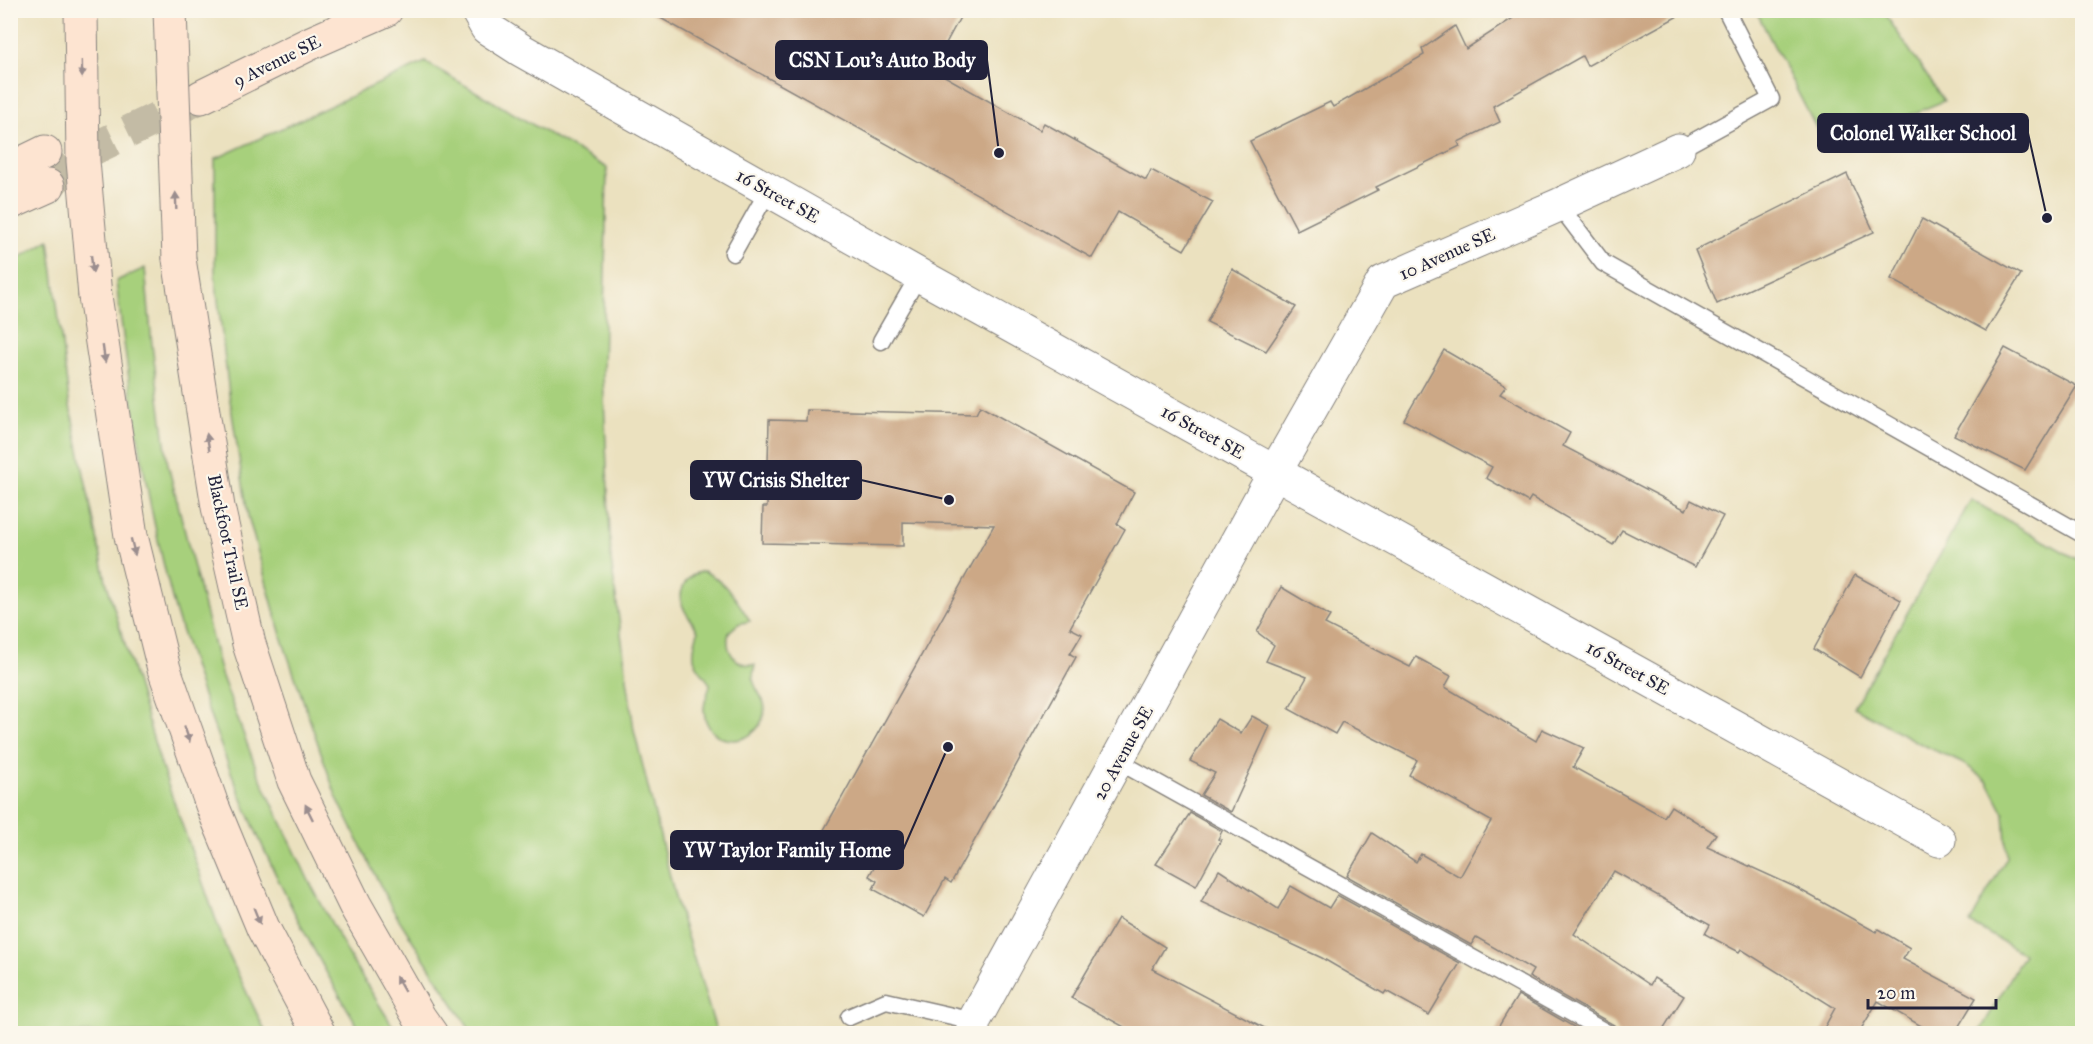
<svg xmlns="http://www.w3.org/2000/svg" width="2093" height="1044" viewBox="0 0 2093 1044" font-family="'IM FELL Great Primer',serif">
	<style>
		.green { fill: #a7d07b; stroke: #64795b; stroke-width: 1.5 }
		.building { fill: #cca886 }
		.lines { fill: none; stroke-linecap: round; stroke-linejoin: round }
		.secondary-tunnel { stroke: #c3bba5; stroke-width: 33; stroke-dasharray: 33 16; stroke-linecap: butt }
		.lane-casing { stroke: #86827d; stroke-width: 19 }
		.street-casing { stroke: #86827d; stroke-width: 35 }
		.secondary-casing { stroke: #86827d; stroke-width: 35 }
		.lane { stroke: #fff; stroke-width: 16 }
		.street { stroke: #fff; stroke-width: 33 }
		.secondary { stroke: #fde4d1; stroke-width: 33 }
		.secondary-bridge-casing { stroke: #86827d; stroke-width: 35; stroke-linecap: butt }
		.secondary-bridge { stroke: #fde4d1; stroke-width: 33 }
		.oneway { fill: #9a8d8e }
		.labels { text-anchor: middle; stroke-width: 4.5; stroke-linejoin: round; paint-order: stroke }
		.street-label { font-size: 18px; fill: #22223b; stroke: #fbf7ec }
		.leader { fill: none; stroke: #22223b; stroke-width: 2 }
		.callout-dot { fill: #22223b; stroke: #fbf7ec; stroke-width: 2 }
		.callout { fill: #22223b; stroke: #22223b; stroke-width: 2 }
		.callout-label { font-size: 20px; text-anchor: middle; font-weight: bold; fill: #fff }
	</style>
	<rect width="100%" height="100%" fill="#fbf7ec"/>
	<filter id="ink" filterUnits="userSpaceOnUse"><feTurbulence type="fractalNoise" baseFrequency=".0167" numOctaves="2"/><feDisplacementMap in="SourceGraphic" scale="12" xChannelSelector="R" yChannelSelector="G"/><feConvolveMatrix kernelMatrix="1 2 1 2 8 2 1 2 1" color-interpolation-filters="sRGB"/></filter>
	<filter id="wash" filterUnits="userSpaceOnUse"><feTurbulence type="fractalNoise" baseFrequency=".008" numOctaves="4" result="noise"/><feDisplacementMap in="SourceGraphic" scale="24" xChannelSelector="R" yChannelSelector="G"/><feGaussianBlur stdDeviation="1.35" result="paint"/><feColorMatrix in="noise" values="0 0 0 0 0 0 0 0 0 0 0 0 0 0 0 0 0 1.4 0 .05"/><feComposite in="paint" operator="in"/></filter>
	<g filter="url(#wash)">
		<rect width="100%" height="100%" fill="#ebe1bf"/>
		<g class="green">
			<path d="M1756 11H1883L1944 101 1827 149Z"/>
			<path d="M425 62 607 168 603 374 611 560 634 730 676 901 717 1033H472L391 907 336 796 282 639 248 516 229 394 215 275V159Z"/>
			<path d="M49 240 69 401 106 581 162 768 227 951 266 1033H11V263Z"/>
			<path d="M145 268 152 345 168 465 221 674 258 773 308 879 352 961 397 1033H362C290 916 232 790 191 659 184 637 176 616 171 594 144 491 129 386 116 281Z"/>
			<path d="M1971 500 2082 562V1033H1979L2024 954 1970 923 2007 857 2004 813 1988 782 1966 765 1917 742 1854 707Z"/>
			<path d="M704 571C726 582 738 601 750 621L738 624 729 632C724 651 735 666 755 665 754 669 753 674 753 679 755 692 768 700 764 714 756 749 707 749 704 711 703 702 709 693 710 684 694 662 689 660 698 632 695 624 689 619 685 611 675 594 685 574 704 571Z"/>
		</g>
		<g id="blocks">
			<g class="building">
				<path d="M646 10H964L932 69 1040 130 1044 123 1146 180 1151 170 1213 202 1184 250 1118 212 1092 258Z"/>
				<path d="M1525 10H1689L1587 66 1582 56 1493 106 1500 122 1458 142 1460 146 1376 187 1378 190 1297 230 1250 141 1330 102 1333 107 1424 55 1422 49 1455 26 1466 49Z"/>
				<path d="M1847 174 1874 232 1717 304 1695 250Z"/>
				<path d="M1922 219 2021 274 1986 331 1891 279Z"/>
				<path d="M1232 269 1296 307 1266 351 1207 322Z"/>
				<path d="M2005 348 2077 386 2025 470 1954 435Z"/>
				<path d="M1444 350 1506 386 1500 394 1570 433 1563 446 1686 510 1691 500 1723 516 1695 567 1622 530 1613 545 1531 497 1528 502 1486 478 1492 467 1404 420Z"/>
				<path d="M980 406 1134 492 1117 524 1125 529 1070 628 1082 634 1070 654 1076 657 951 883 945 879 924 917 873 889 877 881 869 876 874 867 820 837 994 525 903 522V546L762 543 763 507H767L769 420 806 421 807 410 976 414Z"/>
				<path d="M1855 575 1901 600 1860 677 1814 649Z"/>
				<path d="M1281 587 1330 616 1325 624 1410 667 1416 657 1451 676 1445 687 1536 741 1542 729 1584 748 1573 767 1664 817 1671 806 1716 834 1707 847 1795 887 1876 932 1878 929 1910 948 1903 959 1976 998 1954 1034H1935L1878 1001 1858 1034H1821L1835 1008 1741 949 1739 952 1705 934 1710 925 1614 871 1574 934 1650 985 1654 978 1684 996 1660 1034H1619L1614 1025 1529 977 1533 970 1476 937 1471 945 1347 876 1372 833 1416 862 1421 854 1460 877 1491 821 1409 775 1417 760 1342 722 1335 734 1289 709 1307 677 1266 661 1274 645 1257 632Z"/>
				<path d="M1252 716 1270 726 1231 812 1201 795 1215 773 1190 761 1217 719 1241 733Z"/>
				<path d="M1190 813 1222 831 1218 839 1221 840 1196 886 1156 864Z"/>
				<path d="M1219 870 1278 909 1291 886 1329 908 1337 895 1460 963 1429 1015 1386 991 1384 994 1322 958 1201 902Z"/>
				<path d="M1118 918 1165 947 1152 969 1276 1034H1137L1071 998Z"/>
				<path d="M1518 995 1586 1034H1494Z"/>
			</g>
		</g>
	</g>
	<g filter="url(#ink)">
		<use href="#blocks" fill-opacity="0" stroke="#86827d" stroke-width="1.5"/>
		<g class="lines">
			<path class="secondary-tunnel" d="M48 186 74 158 197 99"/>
			<defs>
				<g id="lane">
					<path d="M1678 150 1771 99 1726 10"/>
					<path d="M1559 205 1603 263 2082 534"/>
					<path d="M733 253 768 191"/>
					<path d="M881 341 919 275"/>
					<path d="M1118 761 1609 1034"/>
					<path d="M849 1017 886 1001 974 1021"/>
				</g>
				<g id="street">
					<path d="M477 10 487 28 521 50 919 275 1939 840"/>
					<path d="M972 1034 974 1021 1275 472 1383 282 1559 205 1678 150"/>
				</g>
				<g id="secondary">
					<path d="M201 97 313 42 386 10"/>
					<path d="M10 169 45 152"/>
					<path d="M10 203 48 186"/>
					<path d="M179 259 218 507 249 644 294 781 355 905 419 1017 431 1034"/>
					<path d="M95 296 131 536 164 669 212 805 263 928 319 1034"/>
				</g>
			</defs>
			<use href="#lane" class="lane-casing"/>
			<use href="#street" class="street-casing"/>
			<use href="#secondary" class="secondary-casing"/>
			<use href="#lane" class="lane"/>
			<use href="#street" class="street"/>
			<use href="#secondary" class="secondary"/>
			<defs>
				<g id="secondary-bridge">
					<path d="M81 10 83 161 95 296"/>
					<path d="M170 10 179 259"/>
				</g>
			</defs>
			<use href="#secondary-bridge" class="secondary-bridge-casing"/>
			<use href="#secondary-bridge" class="secondary-bridge"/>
		</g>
		<defs><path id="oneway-solid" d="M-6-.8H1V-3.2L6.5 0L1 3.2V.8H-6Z" transform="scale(1.5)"/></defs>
		<g class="oneway">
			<use href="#oneway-solid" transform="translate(82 69) rotate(89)"/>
			<use href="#oneway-solid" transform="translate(176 201) rotate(-92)"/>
			<use href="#oneway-solid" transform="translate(92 264) rotate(84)"/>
			<use href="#oneway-solid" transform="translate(104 354) rotate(82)"/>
			<use href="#oneway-solid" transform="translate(208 442) rotate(-99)"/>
			<use href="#oneway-solid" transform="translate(133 547) rotate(76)"/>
			<use href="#oneway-solid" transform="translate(187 734) rotate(71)"/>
			<use href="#oneway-solid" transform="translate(309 812) rotate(-116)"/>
			<use href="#oneway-solid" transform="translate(257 916) rotate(68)"/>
			<use href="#oneway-solid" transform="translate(400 984) rotate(-120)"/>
		</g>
	</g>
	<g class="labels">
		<g class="street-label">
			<text transform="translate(277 61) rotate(-26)" y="6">9 Avenue SE</text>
			<text transform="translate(778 196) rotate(29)" y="6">16 Street SE</text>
			<text transform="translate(1447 254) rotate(-24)" y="6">10 Avenue SE</text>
			<text transform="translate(1203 432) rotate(29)" y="6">16 Street SE</text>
			<text transform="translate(228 542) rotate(78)" y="6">Blackfoot Trail SE</text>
			<text transform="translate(1628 668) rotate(29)" y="6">16 Street SE</text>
			<text transform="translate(1123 753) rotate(-61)" y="6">20 Avenue SE</text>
		</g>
	</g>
	<path class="leader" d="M999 153L987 60M2047 218L2028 133M949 500L861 480M948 747L903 850"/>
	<g class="callout-dot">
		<circle cx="999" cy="153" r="6"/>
		<circle cx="2047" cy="218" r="6"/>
		<circle cx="949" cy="500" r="6"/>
		<circle cx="948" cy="747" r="6"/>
	</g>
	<g class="callout">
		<rect x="776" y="41" width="211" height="38" rx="6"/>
		<rect x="1818" y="114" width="210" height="38" rx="6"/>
		<rect x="691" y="461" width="170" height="38" rx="6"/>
		<rect x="671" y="831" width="232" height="38" rx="6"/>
	</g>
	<g class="callout-label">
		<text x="882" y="67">CSN Lou's Auto Body</text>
		<text x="1923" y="140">Colonel Walker School</text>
		<text x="776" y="487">YW Crisis Shelter</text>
		<text x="787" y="857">YW Taylor Family Home</text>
	</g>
	<rect width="2093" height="1044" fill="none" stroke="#fbf7ec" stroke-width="36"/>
	<path d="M1868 999v9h128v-9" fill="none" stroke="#22223b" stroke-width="3"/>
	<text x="1877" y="999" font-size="18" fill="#22223b" stroke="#fbf7ec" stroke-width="4.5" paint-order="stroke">20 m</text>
</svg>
